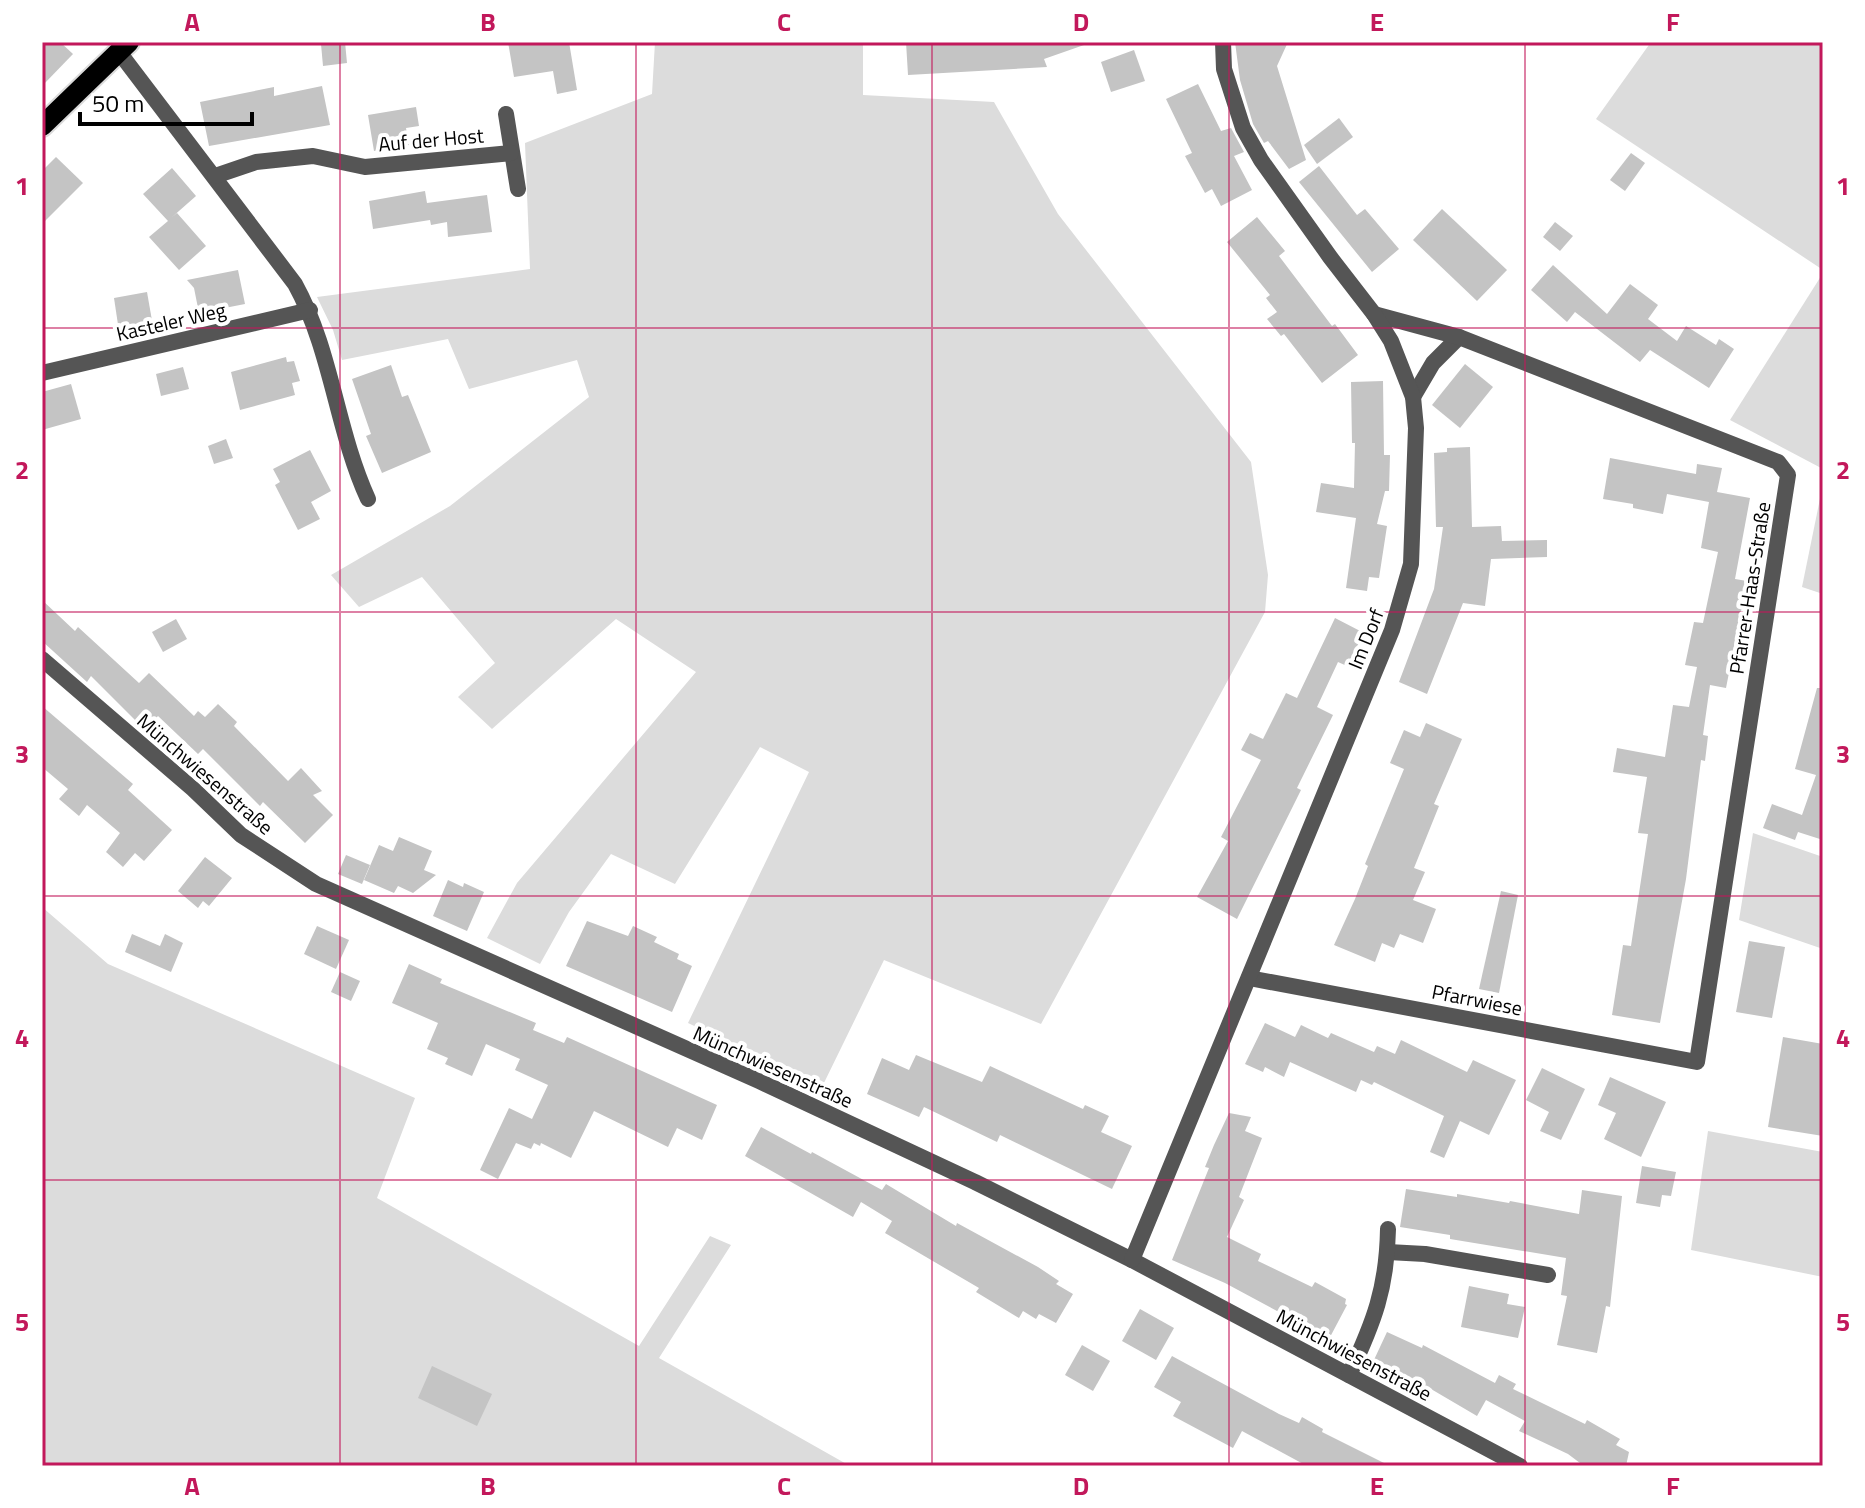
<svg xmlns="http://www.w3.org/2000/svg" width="1865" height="1508" viewBox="0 0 1865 1508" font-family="'Titillium Web',sans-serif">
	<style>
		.green { fill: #dcdcdc }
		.building { fill: #c4c4c4 }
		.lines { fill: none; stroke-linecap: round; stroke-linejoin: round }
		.primary-casing { stroke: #dbdbdb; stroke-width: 24 }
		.minor { stroke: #555; stroke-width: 16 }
		.primary { stroke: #000; stroke-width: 20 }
		.grid { fill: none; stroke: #c2185b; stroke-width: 2; stroke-opacity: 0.55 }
		.labels { text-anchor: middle; stroke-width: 8; stroke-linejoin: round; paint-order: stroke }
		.street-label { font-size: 20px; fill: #000; stroke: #fff }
		.neatline { fill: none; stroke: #c2185b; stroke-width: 3 }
		.grid-label { font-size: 26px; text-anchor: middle; font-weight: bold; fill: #c2185b }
	</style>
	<rect width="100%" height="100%" fill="#fff"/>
	<g class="green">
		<path d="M655 42H863V95L994 102 1058 214 1251 462 1268 575 1265 612 1041 1024 884 960 822 1087 688 1023 809 772 760 747 675 884 611 854 569 912 540 964 487 938 517 883 696 672 616 619 492 729 458 697 495 663 422 577 359 607 331 575 450 506 589 397 577 360 469 389 448 339 342 360 333 330 317 297 530 269 525 143 652 94Z"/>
		<path d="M1651 42H1823V270L1596 119Z"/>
		<path d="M1823 273V469L1730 420Z"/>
		<path d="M1823 484V594L1802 587Z"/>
		<path d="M1753 833 1823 857V949L1739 920Z"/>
		<path d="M42 907 108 964 415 1098 377 1198 639 1346 710 1236 731 1245 659 1358 850 1466H42Z"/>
		<path d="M1708 1131 1823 1152V1277L1691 1250Z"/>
	</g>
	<g class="building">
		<path d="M42 42H60L73 54 42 86Z"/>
		<path d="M345 42 347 63 323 66 321 44Z"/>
		<path d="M508 42H569L577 90 557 94 553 71 514 77Z"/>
		<path d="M906 42H1084V45L1044 59 1047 67 908 75Z"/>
		<path d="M1235 42H1288L1277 66 1306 160 1289 169 1268 141 1264 143 1253 124 1240 80Z"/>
		<path d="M1134 50 1145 81 1111 92 1101 62Z"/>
		<path d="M1198 84 1221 131 1231 128 1244 152 1234 156 1252 190 1221 206 1212 189 1205 193 1185 156 1192 153 1166 99Z"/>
		<path d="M322 86 330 125 209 146 200 102 274 87V96Z"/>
		<path d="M416 107 419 126 406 128 409 145 374 151 368 115Z"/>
		<path d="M1339 118 1353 137 1317 164 1304 145Z"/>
		<path d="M1631 153 1645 163 1625 191 1610 180Z"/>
		<path d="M56 157 83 183 42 224V171Z"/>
		<path d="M1319 166 1357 215 1365 209 1399 249 1372 272 1299 182Z"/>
		<path d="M172 168 196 196 171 218 177 213 206 246 179 270 149 237 168 221 143 194Z"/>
		<path d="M425 191 427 203 487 195 492 232 448 237 447 222 431 225 430 220 373 229 369 201Z"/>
		<path d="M1442 209 1507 270 1477 301 1413 240Z"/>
		<path d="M1257 217 1285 251 1279 256 1332 326 1335 324 1358 355 1322 383 1284 334 1281 336 1267 319 1277 312 1266 298 1270 295 1227 242Z"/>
		<path d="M1555 222 1573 236 1560 251 1543 237Z"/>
		<path d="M1553 265 1607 314 1630 284 1658 305 1648 319 1677 341 1686 326 1716 345 1719 339 1734 349 1709 388 1650 350 1640 362 1575 312 1567 322 1531 290Z"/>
		<path d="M238 270 245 304 199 313 194 288 187 280Z"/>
		<path d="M147 292 154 332 120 338 114 298Z"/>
		<path d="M286 357 287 362 294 361 300 381 292 383 295 395 240 410 231 372Z"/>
		<path d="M1465 364 1493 387 1460 428 1432 405Z"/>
		<path d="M391 365 402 397 408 395 431 452 382 473 366 436 371 434 352 379Z"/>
		<path d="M183 367 189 389 161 396 156 374Z"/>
		<path d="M1383 381 1384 455H1390L1389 491H1385L1377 524 1387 526 1379 578 1369 577 1367 591 1346 588 1356 518 1316 512 1321 483 1354 488 1355 443H1352L1351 382Z"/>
		<path d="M71 384 81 419 42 430V392Z"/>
		<path d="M226 439 233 458 214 464 208 446Z"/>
		<path d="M1470 447 1472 527 1501 526 1502 541 1547 540V557L1491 559 1485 606 1463 603 1427 694 1399 682 1434 589 1443 527H1436L1434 453 1447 452V448Z"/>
		<path d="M310 450 331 491 311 502 320 519 298 530 275 485 280 482 273 469Z"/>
		<path d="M1610 458 1696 474 1697 464 1722 468 1717 492 1750 498 1735 579 1747 581 1726 688 1710 685 1703 735 1708 736 1705 761 1701 760 1686 879 1660 1023 1612 1015 1623 945 1631 946 1648 834 1638 833 1647 777 1613 772 1617 748 1665 757 1673 705 1689 707 1697 667 1685 665 1694 622 1703 623 1718 552 1701 548 1709 502 1667 494 1663 514 1633 508V504L1603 499Z"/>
		<path d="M42 600 75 631 78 627 139 683 149 673 194 716 198 711 205 717 218 704 237 722 234 726 288 781 301 768 322 791 313 795 333 815 305 843 263 802 260 806 203 749 198 754 158 716 145 730 91 676 87 682 42 641Z"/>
		<path d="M1335 618 1364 633 1347 666 1338 662 1317 707 1333 715 1297 788 1301 790 1237 919 1197 897 1228 841 1221 837 1261 760 1241 750 1250 733 1263 739 1286 693 1297 698Z"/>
		<path d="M176 619 187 639 163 652 152 632Z"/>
		<path d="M1817 688H1823V840L1798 832 1795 840 1763 828 1772 804 1802 815 1816 775 1795 769Z"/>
		<path d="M42 706 133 784 128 790 172 830 144 861 135 853 123 867 106 852 120 833 87 805 79 816 59 799 68 789 42 767Z"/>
		<path d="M1426 723 1462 739 1434 804 1439 806 1414 868 1425 872 1413 900 1436 909 1423 943 1400 934 1394 948 1382 943 1375 962 1334 945 1355 899 1368 866 1365 864 1404 769 1390 763 1404 730 1420 737Z"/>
		<path d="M399 837 432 851 424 870 436 875 413 893 398 886 394 893 364 880 379 845 393 851Z"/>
		<path d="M346 855 370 865 362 884 338 874Z"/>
		<path d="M205 857 232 878 209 906 203 901 198 908 178 891Z"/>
		<path d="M448 880 463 887 464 883 484 892 467 931 433 916Z"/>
		<path d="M1501 891 1518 895 1499 993 1479 989Z"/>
		<path d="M587 921 628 936 633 926 657 937 654 942 679 954 677 959 692 966 672 1012 566 966Z"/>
		<path d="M317 926 349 940 336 969 304 954Z"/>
		<path d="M132 934 160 946 165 934 183 943 171 972 125 952Z"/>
		<path d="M1749 941 1785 947 1772 1018 1736 1012Z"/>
		<path d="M409 964 442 979 440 983 536 1023 533 1030 564 1043 567 1037 717 1105 702 1140 677 1128 668 1147 594 1111 571 1158 541 1143 540 1146 534 1143 531 1149 516 1143 498 1179 480 1170 509 1108 532 1119 548 1085 515 1070 520 1059 486 1044 472 1076 445 1064 448 1058 427 1049 438 1023 392 1003Z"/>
		<path d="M340 972 360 981 351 1001 331 992Z"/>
		<path d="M1265 1023 1295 1037 1301 1025 1328 1038 1331 1033 1374 1052 1377 1046 1395 1054 1401 1040 1467 1072 1473 1060 1516 1080 1489 1135 1460 1121 1444 1158 1430 1152 1444 1116 1374 1082 1372 1085 1361 1080 1356 1092 1290 1062 1284 1077 1265 1067 1263 1072 1245 1064Z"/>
		<path d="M1783 1037 1823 1044V1136L1768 1127Z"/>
		<path d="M916 1055 982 1082 990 1066 1083 1109 1085 1105 1109 1116 1101 1132 1132 1146 1112 1189 1000 1135 997 1142 924 1107 919 1117 867 1094 882 1058 909 1070Z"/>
		<path d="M1542 1068 1585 1089 1561 1140 1540 1131 1549 1112 1526 1100Z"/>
		<path d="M1610 1077 1666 1102 1641 1157 1604 1139 1616 1113 1598 1105Z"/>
		<path d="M1229 1113 1251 1117 1245 1131 1262 1138 1239 1197 1244 1200 1227 1237 1261 1254 1258 1261 1312 1287 1315 1282 1346 1299 1345 1304 1347 1305 1329 1339 1225 1283 1172 1260 1209 1168 1205 1167 1214 1145Z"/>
		<path d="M761 1127 811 1154 812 1152 882 1190 886 1184 956 1226 957 1223 1038 1267 1059 1281 1056 1284 1073 1294 1056 1323 1039 1314 1036 1319 1023 1311 1019 1318 976 1292 979 1288 885 1233 892 1221 861 1202 853 1217 745 1156Z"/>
		<path d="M1642 1166 1676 1172 1671 1196 1662 1195 1660 1207 1636 1203Z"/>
		<path d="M1406 1189 1457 1197V1194L1509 1203 1510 1201 1579 1214 1582 1190 1622 1196 1610 1307 1606 1306 1597 1353 1557 1345 1567 1296 1561 1295 1566 1258 1450 1239V1235L1400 1227Z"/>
		<path d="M1469 1286 1509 1294 1507 1304 1525 1307 1518 1338 1461 1327Z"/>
		<path d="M1140 1309 1174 1328 1156 1360 1122 1341Z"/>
		<path d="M1387 1332 1422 1348 1423 1345 1495 1383 1499 1375 1516 1384 1513 1389 1585 1424 1587 1420 1620 1439 1616 1445 1629 1452 1626 1466H1584L1568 1454 1519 1431 1525 1421 1486 1400 1477 1416 1431 1389 1373 1362Z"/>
		<path d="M1082 1345 1110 1361 1093 1391 1065 1375Z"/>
		<path d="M1172 1356 1279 1414 1299 1423 1302 1417 1323 1429 1322 1432 1390 1466H1307L1242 1431 1233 1448 1173 1416 1181 1402 1154 1387Z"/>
		<path d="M432 1366 492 1394 477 1426 418 1398Z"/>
	</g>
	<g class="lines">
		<defs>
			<path id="primary" d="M42 126 129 42"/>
		</defs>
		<use href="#primary" class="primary-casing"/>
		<g class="minor">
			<path d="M119 52 295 284C332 351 336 429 368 499"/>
			<path d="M506 114 518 189"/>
			<path d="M215 176 256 162 313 156 365 167 511 153"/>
			<path d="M42 373 310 310"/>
			<path d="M1413 397 1433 363 1459 337"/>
			<path d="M42 659 193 789 241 835 316 884 759 1081 975 1182 1132 1260 1520 1466"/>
			<path d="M1249 978 1697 1062 1788 475 1778 462 1459 337 1374 314"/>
			<path d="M1388 1252 1425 1254 1548 1275"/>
			<path d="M1132 1260 1392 630 1411 564 1416 428 1413 397 1391 341 1374 314 1330 257 1261 160 1243 128 1224 69 1223 42"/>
			<path d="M1349 1375C1374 1322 1387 1288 1388 1229"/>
		</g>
		<use href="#primary" class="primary"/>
	</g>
	<path class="grid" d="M340 42V1466M636 42V1466M932 42V1466M1229 42V1466M1525 42V1466M42 328H1823M42 612H1823M42 896H1823M42 1180H1823"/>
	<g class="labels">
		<g class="street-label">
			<text transform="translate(431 140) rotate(-5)" y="7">Auf der Host</text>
			<text transform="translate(171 322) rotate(-13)" y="7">Kasteler Weg</text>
			<text transform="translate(1750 588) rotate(-81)" y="7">Pfarrer-Haas-Straße</text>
			<text transform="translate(1366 639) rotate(-68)" y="7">Im Dorf</text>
			<text transform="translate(205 774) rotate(41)" y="7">Münchwiesenstraße</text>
			<text transform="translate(1477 1000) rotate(11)" y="7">Pfarrwiese</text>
			<text transform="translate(773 1067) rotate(24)" y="7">Münchwiesenstraße</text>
			<text transform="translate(1354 1355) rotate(28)" y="7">Münchwiesenstraße</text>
		</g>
	</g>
	<rect width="1865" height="1508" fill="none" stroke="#ffffff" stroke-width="88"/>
	<path d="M80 112v12h172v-12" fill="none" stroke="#000000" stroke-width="4"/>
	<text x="92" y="112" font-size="24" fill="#000000" stroke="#ffffff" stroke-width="6" paint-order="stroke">50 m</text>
	<rect x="44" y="44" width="1777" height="1420" class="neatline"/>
	<g class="grid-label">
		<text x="192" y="31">A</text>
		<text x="488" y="31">B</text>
		<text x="784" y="31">C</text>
		<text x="1081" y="31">D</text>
		<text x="1377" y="31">E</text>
		<text x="1673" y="31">F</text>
		<text x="22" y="195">1</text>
		<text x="1843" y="195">1</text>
		<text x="22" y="479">2</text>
		<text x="1843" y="479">2</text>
		<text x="22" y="763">3</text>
		<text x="1843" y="763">3</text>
		<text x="22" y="1047">4</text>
		<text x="1843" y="1047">4</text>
		<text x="22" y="1331">5</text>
		<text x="1843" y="1331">5</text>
		<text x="192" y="1495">A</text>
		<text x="488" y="1495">B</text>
		<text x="784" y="1495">C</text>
		<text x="1081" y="1495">D</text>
		<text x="1377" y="1495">E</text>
		<text x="1673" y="1495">F</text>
	</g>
</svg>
